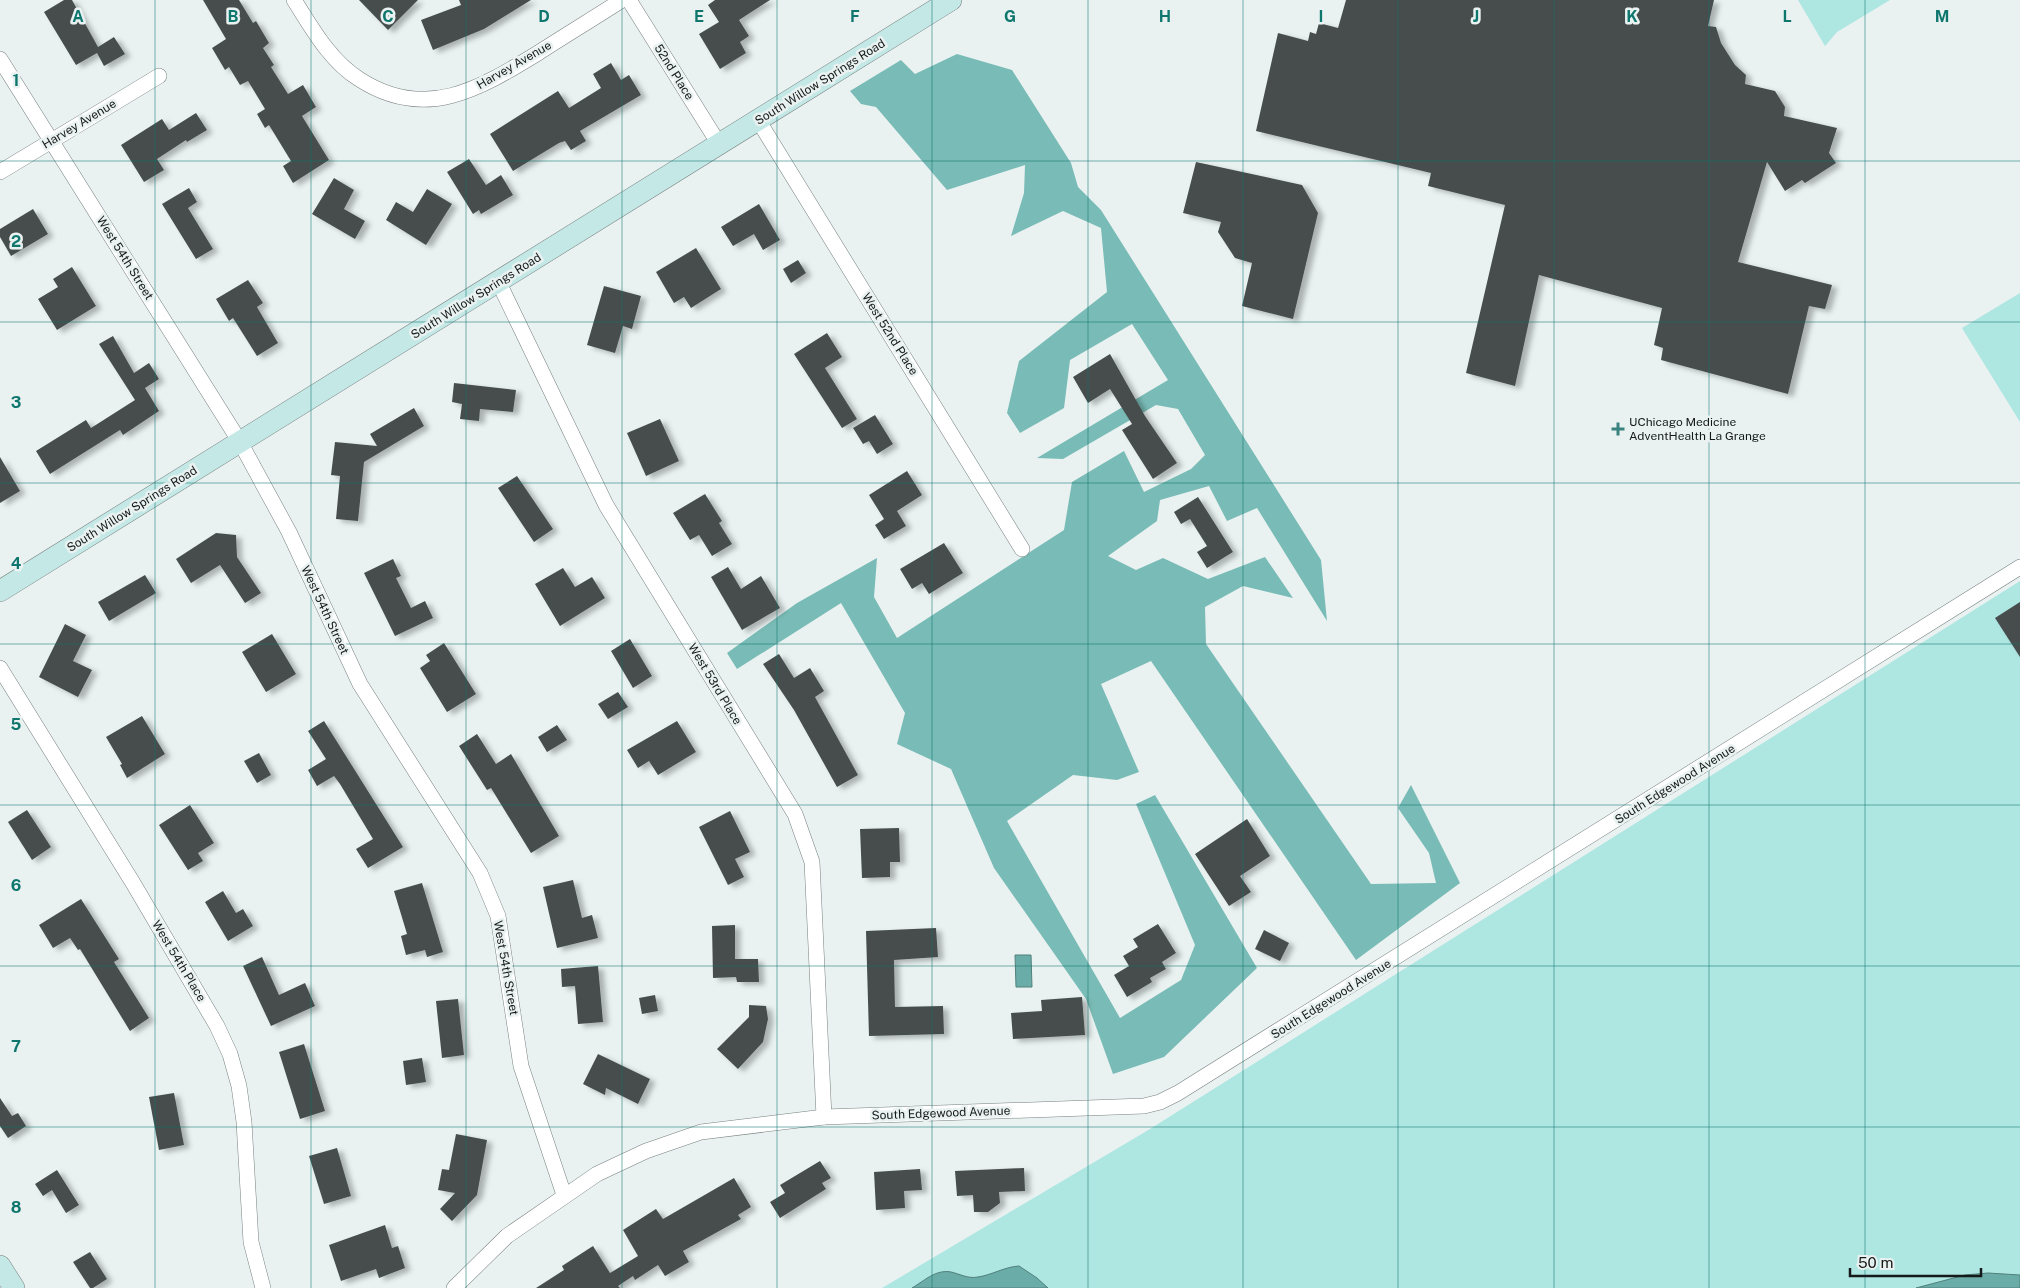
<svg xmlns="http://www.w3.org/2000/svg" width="2020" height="1288" viewBox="0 0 2020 1288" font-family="'Public Sans',sans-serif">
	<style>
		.green { fill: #aee6e2 }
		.forest { fill: #79bbb6 }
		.water { fill: #6aaca7; stroke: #51807c }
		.building { fill: #474e4e; filter: url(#shadow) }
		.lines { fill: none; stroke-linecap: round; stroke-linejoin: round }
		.street-casing { stroke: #798180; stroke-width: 16 }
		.secondary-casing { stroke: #798180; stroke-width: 22 }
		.street { stroke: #fff; stroke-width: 15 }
		.secondary { stroke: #c3e8e6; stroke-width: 21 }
		.grid { fill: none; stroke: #0f766e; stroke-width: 1; stroke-opacity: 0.55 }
		.poi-dot { fill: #3a827e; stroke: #e9f2f1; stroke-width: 2 }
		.labels { text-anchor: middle; stroke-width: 5; stroke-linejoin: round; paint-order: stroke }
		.street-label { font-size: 12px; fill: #161919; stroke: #e9f2f1 }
		.poi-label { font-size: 12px; fill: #161919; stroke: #e9f2f1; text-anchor: start }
		.grid-label { font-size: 16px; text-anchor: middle; font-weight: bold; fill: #0f766e; stroke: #e9f2f1; stroke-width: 5; stroke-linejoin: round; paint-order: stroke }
	</style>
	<defs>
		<filter id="shadow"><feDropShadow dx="5.5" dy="3" stdDeviation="2.5" flood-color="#0004"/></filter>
	</defs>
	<rect width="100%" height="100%" fill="#e9f2f1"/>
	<g class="green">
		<path d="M1798 0H1890L1837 32 1825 46Z"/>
		<path d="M2020 293V422L1962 328Z"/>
		<path d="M2020 581V1288H882L1150 1129Z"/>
	</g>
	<path class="forest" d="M957 54 1012 70 1071 163 1078 187 1101 210 1321 560 1327 621 1257 508 1227 521 1209 486 1160 500 1157 521 1108 556 1136 570 1163 558 1208 579 1265 557 1293 598 1243 586 1205 607 1206 644 1371 884 1436 883 1429 853 1398 808 1411 785 1460 883 1356 960 1151 661 1101 684 1139 772 1117 780 1073 775 1007 821 1120 1018 1181 980 1195 945 1136 804 1155 795 1257 968 1164 1057 1113 1074 1086 999 994 868 951 769 897 744 905 713 841 603 737 669 727 653 797 603 877 558 874 597 897 638 1064 530 1072 482 1124 451 1144 492 1191 469 1205 455 1178 409 1156 405 1063 459 1037 458 1168 380 1132 324 1070 360 1064 408 1020 433 1007 413 1019 361 1107 292 1101 228 1063 211 1011 236 1024 193 1025 165 947 190 876 107 861 104 850 91 901 60 915 74Z"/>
	<g class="water">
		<path d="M1015 955H1031L1032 987H1016Z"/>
		<path d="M1019 1266 1037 1278 1048 1288H912C924 1281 936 1269 951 1272 960 1274 968 1279 978 1277 992 1275 1004 1267 1019 1266Z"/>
		<path d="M1988 1273 2020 1275V1288H1916L1965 1275Z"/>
	</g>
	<g class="building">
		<path d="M64 0H72L98 47 114 37 125 54 104 66 97 53 76 65 44 12Z"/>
		<path d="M203 0H239L253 23 256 21 269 43 263 48 274 65 271 67 288 94 303 85 316 107 302 116 329 160 293 183 283 166 291 161 269 125 265 128 257 114 265 109 248 81 240 85 229 67 225 70 212 48 226 39Z"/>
		<path d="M359 0H418L388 30Z"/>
		<path d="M459 0H531L484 29 433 50 421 20 461 5Z"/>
		<path d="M715 0H770L739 20 749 36 740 42 746 53 720 69 699 34 719 22 708 5Z"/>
		<path d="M1346 0H1714L1708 26 1716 27 1721 43 1735 65 1746 75 1745 84 1775 91 1785 107 1784 116 1837 128 1829 153 1836 163 1805 183 1802 180 1785 191 1767 162 1738 262 1832 285 1825 309 1809 306 1788 394 1661 360 1663 348 1654 345 1662 308 1539 275 1515 386 1466 373 1505 205 1428 186 1431 173 1256 131 1278 33 1308 41 1310 32 1316 34 1319 23 1338 28Z"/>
		<path d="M611 63 621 80 629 75 641 95 580 131 586 141 571 150 565 141 559 143 513 171 490 134 558 91 569 108 601 88 593 74Z"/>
		<path d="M196 113 207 130 187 142 186 140 157 159 164 170 144 182 121 145 162 119 169 130Z"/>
		<path d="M469 159 486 185 501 175 513 195 481 214 479 210 473 214 447 172Z"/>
		<path d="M1196 162 1302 185 1318 213 1293 319 1242 306 1252 263 1235 258 1218 232 1221 222 1183 213Z"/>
		<path d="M334 178 354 190 344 209 365 221 355 239 312 214Z"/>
		<path d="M189 188 197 202 188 208 213 249 196 259 162 204Z"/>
		<path d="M427 189 452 204 426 245 386 220 396 202 413 212Z"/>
		<path d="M759 204 780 240 763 250 754 234 733 246 721 227Z"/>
		<path d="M33 209 48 234 11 256 0 237V229Z"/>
		<path d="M696 248 721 289 691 308 684 297 674 303 656 272Z"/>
		<path d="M798 260 806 273 791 283 783 269Z"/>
		<path d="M72 267 96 306 57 330 38 299 58 287 53 279Z"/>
		<path d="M248 280 263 303 257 307 278 343 257 356 233 318 229 321 216 299Z"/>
		<path d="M604 286 641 296 632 329 623 326 615 353 587 345Z"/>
		<path d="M827 333 842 357 825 368 857 419 842 428 794 354Z"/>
		<path d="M113 336 134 373 149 363 159 379 145 388 159 411 123 435 120 430 50 474 36 451 86 420 91 428 135 400 99 344Z"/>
		<path d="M1110 354 1145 416 1177 463 1153 479 1122 430 1132 424 1110 389 1088 403 1073 377Z"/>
		<path d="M454 383 516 390 513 412 480 409 479 421 460 419 462 404 452 402Z"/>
		<path d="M414 408 424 426 364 462 358 521 336 519 340 476 331 475 335 442 377 446 370 434Z"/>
		<path d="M875 415 893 444 877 454 869 441 863 444 853 428Z"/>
		<path d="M660 419 679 461 646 476 627 433Z"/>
		<path d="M0 457 20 491 0 503Z"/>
		<path d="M907 471 922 495 897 511 906 526 884 539 875 525 884 519 869 495Z"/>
		<path d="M517 476 553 529 534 542 498 488Z"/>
		<path d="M705 494 722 521 719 523 732 544 712 556 699 535 690 540 673 513Z"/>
		<path d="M1198 497 1233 552 1207 568 1197 552 1207 546 1190 519 1181 524 1174 512Z"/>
		<path d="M216 533 236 535 237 557 261 593 245 603 220 565 191 583 176 559Z"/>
		<path d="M944 543 963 573 929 594 922 583 912 589 900 569Z"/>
		<path d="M393 559 401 576 396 578 411 608 425 601 433 618 395 636 364 573Z"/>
		<path d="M728 567 741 589 761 576 780 608 742 630 711 577Z"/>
		<path d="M563 568 575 587 592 577 605 598 560 626 535 584Z"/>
		<path d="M145 575 156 593 109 621 98 602Z"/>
		<path d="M2020 602V657L1995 618Z"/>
		<path d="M65 624 86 635 73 661 92 670 78 697 39 677Z"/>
		<path d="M272 634 296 674 266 692 242 652Z"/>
		<path d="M630 639 652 676 633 688 611 651Z"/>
		<path d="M444 643 476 694 447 712 420 668 430 661 426 655Z"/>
		<path d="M779 654 794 678 810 668 824 691 815 697 858 775 837 787 794 710 763 664Z"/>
		<path d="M618 692 628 707 608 719 598 704Z"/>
		<path d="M142 716 165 754 127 778 120 765 122 764 106 737Z"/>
		<path d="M324 721 403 847 368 868 356 849 373 839 340 784 334 776 317 786 308 770 326 759 308 731Z"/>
		<path d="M677 721 696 752 658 775 649 761 638 768 627 750Z"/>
		<path d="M557 725 567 740 547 752 538 737Z"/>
		<path d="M477 734 496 764 511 754 559 836 531 853 491 788 487 790 459 746Z"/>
		<path d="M259 753 271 775 257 783 244 761Z"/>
		<path d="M190 805 214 843 198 853 203 861 188 870 159 825Z"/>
		<path d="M27 810 51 847 32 860 8 822Z"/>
		<path d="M730 811 750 852 735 859 744 877 728 885 699 827Z"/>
		<path d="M1247 819 1270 856 1240 876 1251 892 1229 906 1195 854Z"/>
		<path d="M899 828 900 862H890V877L862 878 860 829Z"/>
		<path d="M573 880 582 918 592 915 598 938 557 948 543 887Z"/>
		<path d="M422 883 443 952 427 957 425 950 406 955 401 936 407 934 394 891Z"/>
		<path d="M223 891 236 913 243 909 253 926 228 941 205 902Z"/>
		<path d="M81 899 119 959 114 962 149 1018 130 1031 80 949 78 950 70 938 53 948 39 925Z"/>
		<path d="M1158 924 1176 953 1162 962 1166 969 1150 978 1152 982 1127 997 1114 975 1129 966 1123 956 1138 947 1133 939Z"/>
		<path d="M735 925V959H758L759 982H737L736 977 713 978 712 926Z"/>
		<path d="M936 928 938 957 894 960 895 1007 943 1006 944 1034 869 1036 866 931Z"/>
		<path d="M1264 930 1289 943 1280 961 1255 949Z"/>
		<path d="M262 957 279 995 305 983 315 1006 271 1026 243 966Z"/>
		<path d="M598 966 603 1022 578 1024 575 986 562 987 561 969Z"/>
		<path d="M655 995 658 1011 642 1014 639 998Z"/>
		<path d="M1082 997 1085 1035 1013 1039 1011 1013 1042 1011 1041 1000Z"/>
		<path d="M458 999 464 1055 442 1058 436 1001Z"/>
		<path d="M749 1005 766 1006 768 1019 763 1042 738 1069 717 1049 749 1017Z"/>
		<path d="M304 1044 325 1111 300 1119 279 1052Z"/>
		<path d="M598 1054 650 1079 638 1104 606 1088 605 1095 583 1084Z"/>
		<path d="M422 1058 426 1082 406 1085 403 1061Z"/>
		<path d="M174 1093 184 1145 159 1150 149 1097Z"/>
		<path d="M0 1098 12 1116 18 1113 26 1126 8 1138 0 1126Z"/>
		<path d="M456 1134 487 1140 477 1195 452 1221 440 1209 455 1193 438 1190 442 1169 449 1170Z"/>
		<path d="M337 1148 351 1196 324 1204 309 1156Z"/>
		<path d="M820 1161 831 1178 822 1183 826 1189 780 1218 770 1202 785 1193 780 1185Z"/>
		<path d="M1024 1168 1025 1191 999 1192 1000 1203 988 1212H974L973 1195 957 1196 955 1171Z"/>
		<path d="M920 1169 922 1190 904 1191 905 1208 876 1210 874 1172Z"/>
		<path d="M57 1170 79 1205 66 1213 52 1190 43 1196 35 1184Z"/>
		<path d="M734 1178 751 1207 738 1215 741 1219 683 1251 689 1262 665 1276 658 1265 635 1280 633 1276 618 1286 620 1288H536L564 1270 562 1266 593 1246 610 1273 638 1256 623 1230 656 1209 663 1219Z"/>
		<path d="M385 1225 392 1248 398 1246 405 1268 379 1278 376 1269 341 1281 329 1245Z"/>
		<path d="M90 1252 107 1279 93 1288H90L73 1262Z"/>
	</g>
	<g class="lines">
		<defs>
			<g id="street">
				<path d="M294 0C312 28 330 61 359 79 425 122 479 89 538 53 566 35 594 18 622 0"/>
				<path d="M629 0 719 144"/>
				<path d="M0 59 240 442 289 532 360 684 480 873 498 916 521 1066 564 1195"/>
				<path d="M758 120 1022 549"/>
				<path d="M0 172 159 76"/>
				<path d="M498 281 606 505 795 814 812 862 824 1117"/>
				<path d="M0 668 133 883 217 1026 230 1054 239 1086 244 1122 251 1242 263 1288"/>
				<path d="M454 1288 507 1236 597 1174 646 1151 701 1132 824 1117 1144 1106 1160 1102 1178 1093 2020 567"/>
			</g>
			<g id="secondary">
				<path d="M0 591 951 0"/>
				<path d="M0 1266 14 1288"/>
			</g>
		</defs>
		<use href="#street" class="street-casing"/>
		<use href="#secondary" class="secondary-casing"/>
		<use href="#street" class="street"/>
		<use href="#secondary" class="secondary"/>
	</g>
	<path class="grid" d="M155 0V1288M311 0V1288M466 0V1288M622 0V1288M777 0V1288M932 0V1288M1088 0V1288M1243 0V1288M1398 0V1288M1554 0V1288M1709 0V1288M1865 0V1288M0 161H2020M0 322H2020M0 483H2020M0 644H2020M0 805H2020M0 966H2020M0 1127H2020"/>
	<path class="poi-dot" d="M1615.5 421.5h5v5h5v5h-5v5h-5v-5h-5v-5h5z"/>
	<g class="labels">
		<g class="street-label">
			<text transform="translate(514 65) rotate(-30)" y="4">Harvey Avenue</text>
			<text transform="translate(674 72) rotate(58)" y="4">52nd Place</text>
			<text transform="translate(820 82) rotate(-32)" y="4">South Willow Springs Road</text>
			<text transform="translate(79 124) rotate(-31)" y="4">Harvey Avenue</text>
			<text transform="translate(125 258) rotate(58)" y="4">West 54th Street</text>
			<text transform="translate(476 296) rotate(-32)" y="4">South Willow Springs Road</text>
			<text transform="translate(890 334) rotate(58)" y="4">West 52nd Place</text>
			<text transform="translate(132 509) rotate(-32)" y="4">South Willow Springs Road</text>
			<text transform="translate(325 610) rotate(65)" y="4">West 54th Street</text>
			<text transform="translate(715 684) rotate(59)" y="4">West 53rd Place</text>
			<text transform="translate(1675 784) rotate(-32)" y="4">South Edgewood Avenue</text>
			<text transform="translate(179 961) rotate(59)" y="4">West 54th Place</text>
			<text transform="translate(506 968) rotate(80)" y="4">West 54th Street</text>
			<text transform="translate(1331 999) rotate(-32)" y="4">South Edgewood Avenue</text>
			<text transform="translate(941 1113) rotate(-2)" y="4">South Edgewood Avenue</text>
		</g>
		<g class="poi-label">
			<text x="1629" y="426">UChicago Medicine<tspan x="1629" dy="14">AdventHealth La Grange</tspan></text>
		</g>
	</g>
	<g class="grid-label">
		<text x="78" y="22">A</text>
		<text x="233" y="22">B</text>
		<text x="388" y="22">C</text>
		<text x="544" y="22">D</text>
		<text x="699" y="22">E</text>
		<text x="855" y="22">F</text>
		<text x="1010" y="22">G</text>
		<text x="1165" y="22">H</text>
		<text x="1321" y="22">I</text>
		<text x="1476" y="22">J</text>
		<text x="1632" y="22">K</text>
		<text x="1787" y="22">L</text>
		<text x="1942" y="22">M</text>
		<text x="16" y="86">1</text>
		<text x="16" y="247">2</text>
		<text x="16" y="408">3</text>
		<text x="16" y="569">4</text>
		<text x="16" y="730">5</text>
		<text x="16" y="891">6</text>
		<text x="16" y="1052">7</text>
		<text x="16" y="1213">8</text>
	</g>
	<path d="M1850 1268v8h131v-8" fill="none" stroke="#161919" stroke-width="2.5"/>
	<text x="1858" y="1268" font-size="15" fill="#161919" stroke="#e9f2f1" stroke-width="4" paint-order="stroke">50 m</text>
</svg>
